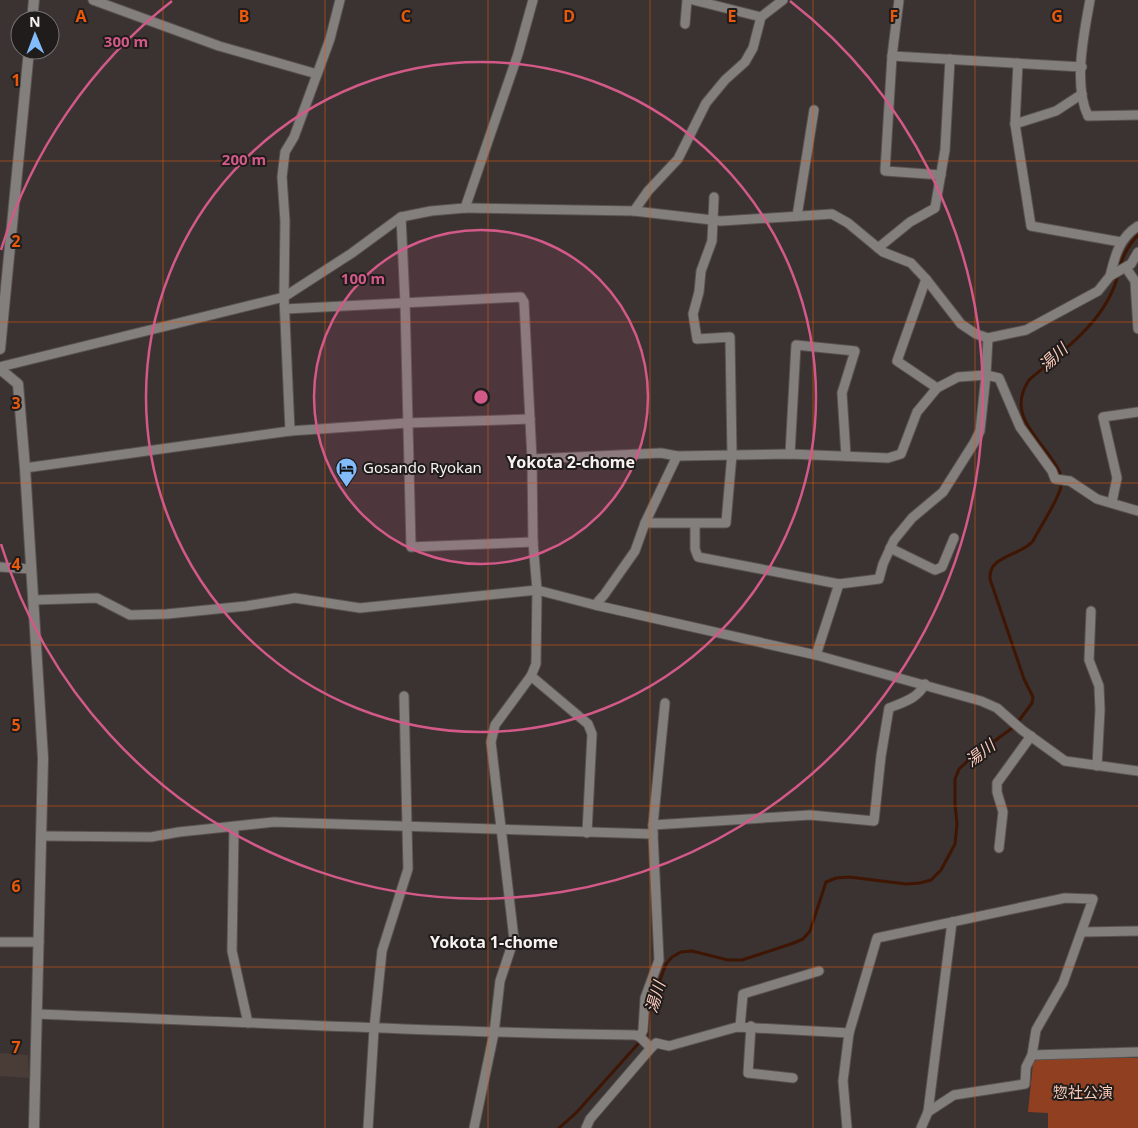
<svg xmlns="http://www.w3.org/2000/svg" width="1138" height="1128" viewBox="0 0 1138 1128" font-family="'Noto Sans','Noto Sans JP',sans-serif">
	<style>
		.built { fill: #4a3c36 }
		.green { fill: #904020 }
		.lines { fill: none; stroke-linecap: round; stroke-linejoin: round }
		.stream { stroke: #3f1503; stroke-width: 3 }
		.minor-casing { stroke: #595250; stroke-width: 11 }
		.tertiary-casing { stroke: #595250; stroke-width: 12 }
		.minor { stroke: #837f7d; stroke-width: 9 }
		.tertiary { stroke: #837f7d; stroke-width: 10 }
		.grid { fill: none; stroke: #e8590c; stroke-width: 1; stroke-opacity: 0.55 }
		.ring { fill: none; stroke: #d25988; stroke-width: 2.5 }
		.labels { text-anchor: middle; stroke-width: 4; stroke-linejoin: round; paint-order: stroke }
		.poi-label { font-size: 15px; fill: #f7f2f0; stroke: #1f1c1b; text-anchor: start }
		.park-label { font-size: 15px; fill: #f8c8b6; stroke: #1f1c1b }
		.water-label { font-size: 16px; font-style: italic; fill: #fdccba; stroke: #1f1c1b }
		.neighbourhood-label { font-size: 16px; font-weight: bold; fill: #f7f2f0; stroke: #1f1c1b }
		.grid-label { font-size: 16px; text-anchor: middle; font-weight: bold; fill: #e8590c; stroke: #1f1c1b; stroke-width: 4; stroke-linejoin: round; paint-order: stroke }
		.centre { fill: #d25988; stroke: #1f1c1b; stroke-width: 2.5 }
		.ring-label { font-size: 15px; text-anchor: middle; font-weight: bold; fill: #d25988; stroke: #1f1c1b; stroke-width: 4; stroke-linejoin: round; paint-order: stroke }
	</style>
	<rect width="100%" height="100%" fill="#3b3331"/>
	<path class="built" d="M0 1053 28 1055 29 1078 0 1076Z"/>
	<path class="green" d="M1039 1058H1138V1128H1048V1113L1028 1112 1033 1063Z"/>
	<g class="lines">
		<g class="stream">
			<path d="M1119 269C1123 255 1128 245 1138 235"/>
			<path d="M559 1128 576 1113 646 1035 651 1004 666 964 672 957 681 952 692 951 728 960H742L791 944 803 939 810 931 826 882 836 878 849 877 906 884 920 883 931 880 941 870 955 844 957 824 955 804V779L959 769 971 758 1015 726 1032 703 1033 697 1024 679 990 579C988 555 1021 556 1033 541 1039 529 1060 497 1061 486 1063 474 1057 467 1051 458 1033 432 1008 412 1029 380 1064 350 1106 321 1118 275"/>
		</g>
		<defs>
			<g id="minor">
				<path d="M93 0 219 46 317 74"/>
				<path d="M693 0 761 17"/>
				<path d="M899 0 892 56 885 171 941 175"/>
				<path d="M1090 0C1084 33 1073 85 1088 116L1138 115"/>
				<path d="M685 24 687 0"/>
				<path d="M892 56 1082 67"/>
				<path d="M1018 63 1015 124 1056 111 1082 94"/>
				<path d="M1015 124 1031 226 1121 242"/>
				<path d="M465 208 634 211 721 221 832 214 848 223 883 252 911 263 926 279 961 324 976 334 988 338 1026 330 1098 291 1110 276 1131 264 1138 252"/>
				<path d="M634 211 648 191 678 159 706 103 725 80 745 62 753 48 761 17 783 0"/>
				<path d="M797 216 814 110"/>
				<path d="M401 217 405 302 411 547 533 542"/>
				<path d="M878 248 910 222 935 208 945 150 950 59"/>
				<path d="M1126 268 1135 281 1138 329"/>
				<path d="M1110 276C1115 256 1119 238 1138 226"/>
				<path d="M926 279 897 361 937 388"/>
				<path d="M285 309 521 297 524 302 532 459 533 542 537 590 536 664 531 676 495 725 491 742 514 939 500 981 494 1033 474 1128"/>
				<path d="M988 338 986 375 999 378 1020 427 1052 471 1055 479 1070 481 1097 499 1138 511"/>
				<path d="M0 367 284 297 352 253 401 217 431 211 465 208 518 54 533 0"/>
				<path d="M290 431 284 297 285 221 282 177 285 152 294 137 330 39 340 0"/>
				<path d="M790 454 796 345 855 351 842 393 846 456"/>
				<path d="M532 459 661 453 677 456 790 454 888 458 901 454 917 412 937 388 958 377 986 375 980 431 974 443 943 492 912 518 894 540 883 564 879 579 839 584 698 557 695 549V524"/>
				<path d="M25 468 290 431 407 423 530 419"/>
				<path d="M1112 502 1117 478 1103 417 1138 412"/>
				<path d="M645 523 677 456"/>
				<path d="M890 548 935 570 942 567 954 538"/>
				<path d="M0 567 31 569"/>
				<path d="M33 600 97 598 130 615 167 614 246 606 295 598 360 608 537 590 595 605 816 655 981 701 997 708 1022 730 1065 761 1138 771"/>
				<path d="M595 605 604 595 635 551 645 523H726L732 454 730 337 697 339 693 314 699 292 701 271 712 241 714 197"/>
				<path d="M1091 611 1089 660 1099 686 1100 710 1097 766"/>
				<path d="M816 655 839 584"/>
				<path d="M531 676 588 724 592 734 587 833"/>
				<path d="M653 825 665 703"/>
				<path d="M234 827 232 951 248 1023"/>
				<path d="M653 834V825L810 815 874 821 881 756 889 708C904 702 917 699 925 684"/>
				<path d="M999 848 1003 812 997 792V783L1031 736"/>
				<path d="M1082 932 1138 931"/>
				<path d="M0 942H39"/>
				<path d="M37 1014C237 1022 436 1032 635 1035L640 1037 643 1030 645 998 659 960 653 834 274 822 179 832 151 837 41 836"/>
				<path d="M751 1026 748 1073 793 1078"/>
				<path d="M740 1027 743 994 819 971"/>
				<path d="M640 1037 651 1048 656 1043 669 1046 737 1027 849 1033"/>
				<path d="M1032 1055 1138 1052"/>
				<path d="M928 1112 952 922"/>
				<path d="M368 1128 374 1029 382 951 408 869 404 696"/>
				<path d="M586 1128 590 1119 651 1048"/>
				<path d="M847 1128 843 1081 849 1033 877 938 1065 898 1093 899 1063 983 1036 1030 1032 1055 1026 1067 1025 1084 954 1095 928 1112 921 1128"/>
			</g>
			<g id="tertiary">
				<path d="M32 20 34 0"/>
				<path d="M0 349 29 50"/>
				<path d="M0 369 18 384 25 468 43 758 34 1128"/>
			</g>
		</defs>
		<use href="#minor" class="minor-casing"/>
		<use href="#tertiary" class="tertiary-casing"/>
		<use href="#minor" class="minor"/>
		<use href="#tertiary" class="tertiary"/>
	</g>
	<path class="grid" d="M163 0V1128M325 0V1128M488 0V1128M650 0V1128M813 0V1128M975 0V1128M0 161H1138M0 322H1138M0 483H1138M0 645H1138M0 806H1138M0 967H1138"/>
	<circle cx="481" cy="397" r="167" fill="#d25988" fill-opacity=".12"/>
	<g class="ring">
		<circle cx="481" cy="397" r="167"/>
		<circle cx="481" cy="397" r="335"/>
		<path d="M1 250A502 502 0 0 1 172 1M790 1A502 502 0 1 1 1 544"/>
	</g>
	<defs>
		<symbol id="hotel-pin" viewBox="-11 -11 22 30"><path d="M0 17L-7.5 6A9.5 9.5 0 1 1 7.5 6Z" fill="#83bcfb" stroke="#1f1c1b"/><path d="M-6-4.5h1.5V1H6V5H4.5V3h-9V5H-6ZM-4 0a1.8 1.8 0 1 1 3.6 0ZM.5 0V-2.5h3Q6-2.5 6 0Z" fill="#111"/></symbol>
	</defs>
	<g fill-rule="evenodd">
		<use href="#hotel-pin" x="334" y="456" width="25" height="34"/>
	</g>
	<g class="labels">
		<g class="poi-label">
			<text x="363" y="473">Gosando Ryokan</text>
		</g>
		<g class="park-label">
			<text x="1083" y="1098">惣社公演</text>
		</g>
		<g class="water-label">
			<text transform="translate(1053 357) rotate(-43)" y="6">湯川</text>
			<text transform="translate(980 753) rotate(-38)" y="6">湯川</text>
			<text transform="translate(655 997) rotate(-74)" y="6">湯川</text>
		</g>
		<g class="neighbourhood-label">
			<text x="571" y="468">Yokota 2-chome</text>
			<text x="494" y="948">Yokota 1-chome</text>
		</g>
	</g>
	<g class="grid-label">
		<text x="81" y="22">A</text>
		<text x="244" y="22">B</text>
		<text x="406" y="22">C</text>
		<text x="569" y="22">D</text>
		<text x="732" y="22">E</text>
		<text x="894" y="22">F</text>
		<text x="1057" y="22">G</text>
		<text x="16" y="86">1</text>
		<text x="16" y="247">2</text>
		<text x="16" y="409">3</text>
		<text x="16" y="570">4</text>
		<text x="16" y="731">5</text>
		<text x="16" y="892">6</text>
		<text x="16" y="1053">7</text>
	</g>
	<circle cx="481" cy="397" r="8" class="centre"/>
	<g class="ring-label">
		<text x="126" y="47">300 m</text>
		<text x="244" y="165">200 m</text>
		<text x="363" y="284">100 m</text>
	</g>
	<g transform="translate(35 35) rotate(359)"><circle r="24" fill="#1f1c1b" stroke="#757270"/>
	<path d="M0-4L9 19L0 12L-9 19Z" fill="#83bcfb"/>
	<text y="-8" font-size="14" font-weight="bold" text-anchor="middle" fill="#f7f2f0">N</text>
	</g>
</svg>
